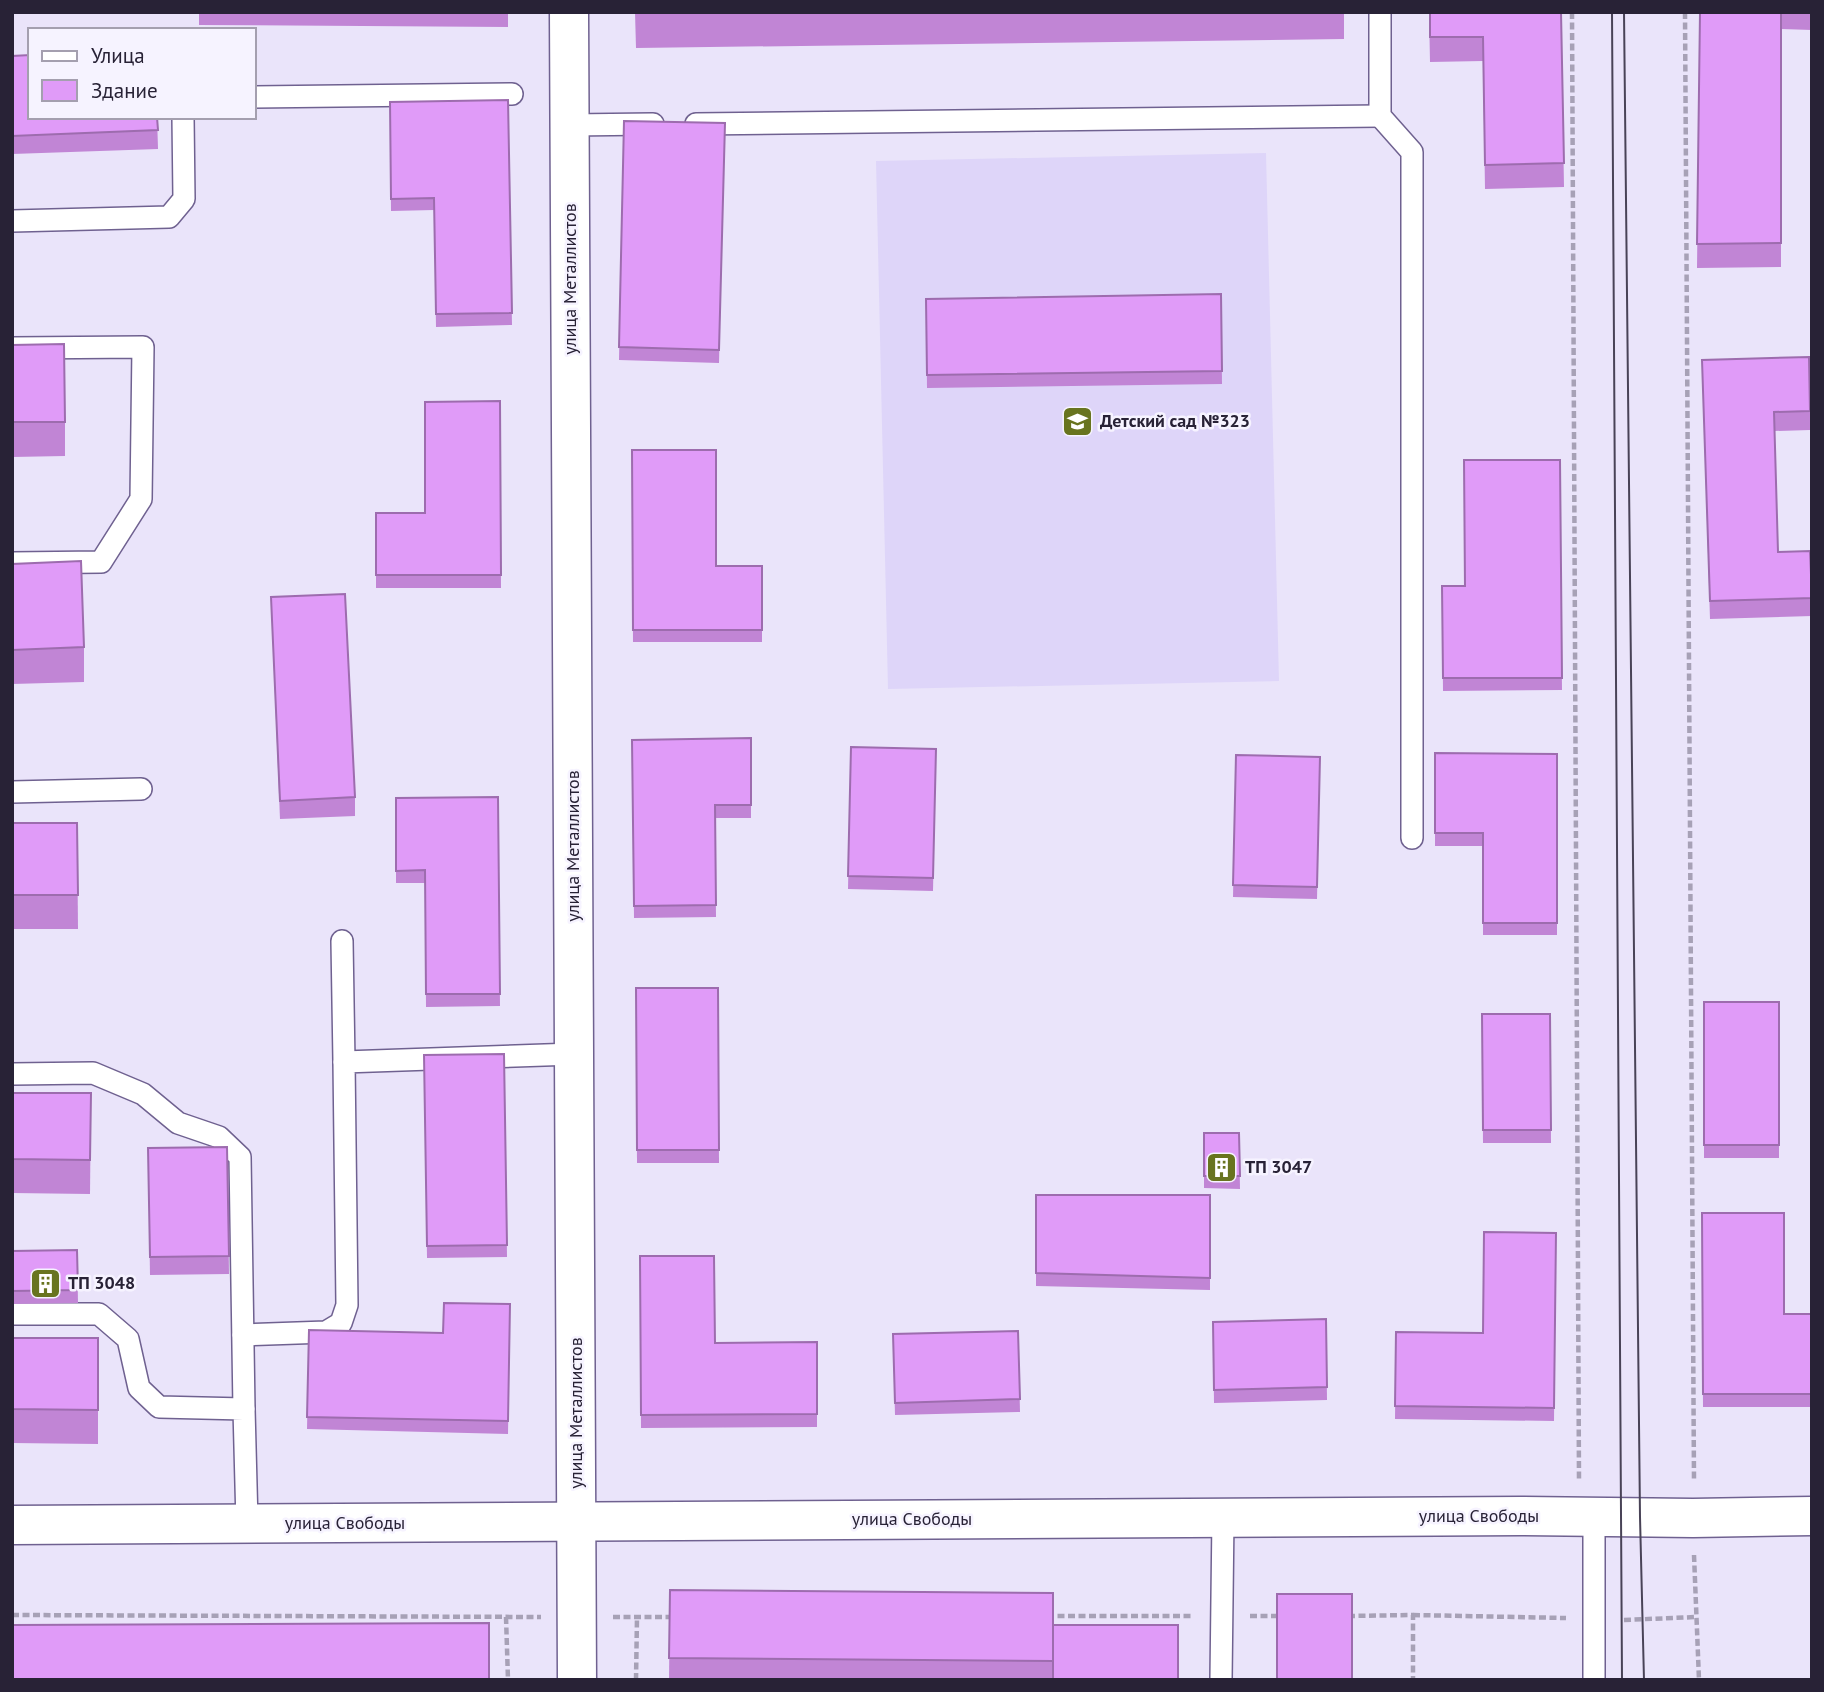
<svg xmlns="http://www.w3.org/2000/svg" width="1824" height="1692" viewBox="0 0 1824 1692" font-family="'PT Sans',sans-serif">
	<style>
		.built { fill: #ded5f9 }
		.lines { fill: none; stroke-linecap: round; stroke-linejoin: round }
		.service-casing { stroke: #6f6190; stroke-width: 24 }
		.minor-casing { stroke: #6f6190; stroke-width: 41 }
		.tertiary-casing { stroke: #6f6190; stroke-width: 41 }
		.path { stroke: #a7a1b6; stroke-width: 4.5; stroke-dasharray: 7 3.5; stroke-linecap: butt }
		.service { stroke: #fff; stroke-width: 21 }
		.minor { stroke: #fff; stroke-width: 38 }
		.tertiary { stroke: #fff; stroke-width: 38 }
		.tram { stroke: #494357; stroke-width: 2 }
		.wall { fill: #c185d5 }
		.building { fill: #e09bf8; stroke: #9d6cae; stroke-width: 2 }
		.labels { text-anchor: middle; stroke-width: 5; stroke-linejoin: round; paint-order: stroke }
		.street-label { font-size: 18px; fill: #282236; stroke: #f6f3ff }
		.poi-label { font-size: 18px; font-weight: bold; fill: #282236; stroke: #f6f3ff; text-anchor: start }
	</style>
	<rect width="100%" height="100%" fill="#eae4fa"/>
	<path class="built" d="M1266 153 1279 681 888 689 876 161Z"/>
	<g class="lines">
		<defs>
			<g id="service">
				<path d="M1380 12V116L1412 152V838"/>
				<path d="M254 97 512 94"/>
				<path d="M696 124 1380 116"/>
				<path d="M570 125 653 124"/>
				<path d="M12 221 169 217 184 199 183 117"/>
				<path d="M12 348 143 347 141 499 101 562 12 563"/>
				<path d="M12 792 141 789"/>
				<path d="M342 941 344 1062"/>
				<path d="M12 1074 93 1073 143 1094 178 1123 219 1137 240 1157 244 1409"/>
				<path d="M12 1314H99L128 1339 139 1388 159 1407 244 1409 247 1523"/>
				<path d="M243 1335 326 1332 341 1323 347 1305 344 1062 574 1054"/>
				<path d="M1221 1680 1223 1517"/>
				<path d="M1594 1680V1516"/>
			</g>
			<path id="minor" d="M569 12 577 1680"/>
			<path id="tertiary" d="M12 1525 1521 1516 1693 1518 1812 1516"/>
		</defs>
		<use href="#service" class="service-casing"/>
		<use href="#minor" class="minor-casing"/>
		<use href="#tertiary" class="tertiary-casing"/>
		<g class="path">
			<path d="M1572 12 1579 1481"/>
			<path d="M1685 12 1694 1480"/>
			<path d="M1694 1555 1699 1680"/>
			<path d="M12 1615 541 1617"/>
			<path d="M1413 1615 1566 1618"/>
			<path d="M1047 1616H1192"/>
			<path d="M1250 1616H1280"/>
			<path d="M1348 1616 1413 1615V1680"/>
			<path d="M506 1617 508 1680"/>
			<path d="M613 1617H674"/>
			<path d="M1624 1620 1696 1617"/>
			<path d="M636 1680 637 1617"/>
		</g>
		<use href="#service" class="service"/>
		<use href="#minor" class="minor"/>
		<use href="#tertiary" class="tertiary"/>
		<g class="tram">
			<path d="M1612 12 1622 1680"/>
			<path d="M1624 12 1640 1517 1644 1680"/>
		</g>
	</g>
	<g class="wall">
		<path d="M199 12H508V27L199 25Z"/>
		<path d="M635 12H1344V39L636 48Z"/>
		<path d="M1429 12H1561L1564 187 1485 189 1483 61 1430 62Z"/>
		<path d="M1700 12H1812V30L1781 29V267L1697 268Z"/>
		<path d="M12 56 157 117 158 149 12 154Z"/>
		<path d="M508 100 512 325 436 327 434 210 391 211 390 102Z"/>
		<path d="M624 121 725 123 719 363 619 360Z"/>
		<path d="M1221 294 1222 384 927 388 926 299Z"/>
		<path d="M12 345 65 422V456L12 457Z"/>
		<path d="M1702 360 1810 411V430L1774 431 1778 552 1812 598V616L1710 619Z"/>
		<path d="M500 401 501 588H376V513H425Z"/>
		<path d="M632 450 716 566H762V642H633Z"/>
		<path d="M1560 460 1562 690 1443 691 1442 586H1465Z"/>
		<path d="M12 564 84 647V682L12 684Z"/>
		<path d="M271 597 355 797V816L280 819Z"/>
		<path d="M751 738V818H715L716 917 634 918 632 740Z"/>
		<path d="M851 747 936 749 933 891 848 889Z"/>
		<path d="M1435 753 1557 754V935H1483V846H1435Z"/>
		<path d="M1236 755 1320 757 1317 899 1233 897Z"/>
		<path d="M498 797 500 1006 426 1007 425 883H396V798Z"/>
		<path d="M12 823H77L78 929H12Z"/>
		<path d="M636 988H718L719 1163H637Z"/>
		<rect x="1704" y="1002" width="75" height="156"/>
		<path d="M1482 1014H1550L1551 1143H1483Z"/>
		<path d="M504 1054 507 1257 427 1258 424 1055Z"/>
		<path d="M12 1093H91L90 1194 12 1193Z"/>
		<path d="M1204 1133H1239L1240 1189 1204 1188Z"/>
		<path d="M227 1147 229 1274 150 1275 148 1148Z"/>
		<path d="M1036 1195H1210V1290L1036 1286Z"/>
		<path d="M1702 1213 1784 1314H1812V1407H1703Z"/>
		<path d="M1556 1233 1554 1421 1395 1419 1396 1332 1483 1333Z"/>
		<path d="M77 1250 78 1303 12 1304V1251Z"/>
		<path d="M640 1256 715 1343 817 1342V1427L641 1428Z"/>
		<path d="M510 1304 508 1434 307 1429 309 1330 443 1333Z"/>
		<path d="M1326 1319 1327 1400 1214 1403 1213 1322Z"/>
		<path d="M1018 1331 1020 1412 895 1415 893 1334Z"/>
		<path d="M12 1338H98V1444L12 1443Z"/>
		<path d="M670 1590 1053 1625 1178 1680H669Z"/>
	</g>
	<g class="building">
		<path d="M1430 12H1561L1564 163 1485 165 1483 37H1430Z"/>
		<path d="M1700 12H1781V243L1697 244Z"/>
		<path d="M30 55V117H157L158 130 12 136V56Z"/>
		<path d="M508 100 512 313 436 314 434 198 391 199 390 102Z"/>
		<path d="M624 121 725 123 719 350 619 347Z"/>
		<path d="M1221 294 1222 371 927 375 926 299Z"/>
		<path d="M64 344 65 422H12V345Z"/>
		<path d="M1809 357 1810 411 1774 412 1778 552 1810 551 1812 598 1710 601 1702 360Z"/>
		<path d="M500 401 501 575H376V513H425V402Z"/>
		<path d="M632 450H716V566H762V630H633Z"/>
		<path d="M1464 460H1560L1562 678H1443L1442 586H1465Z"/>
		<path d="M81 561 84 647 12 650V564Z"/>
		<path d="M345 594 355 797 280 801 271 597Z"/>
		<path d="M751 738V805H715L716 905 634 906 632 740Z"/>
		<path d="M851 747 936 749 933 878 848 876Z"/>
		<path d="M1435 753 1557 754V923H1483V833H1435Z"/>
		<path d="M1236 755 1320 757 1317 887 1233 885Z"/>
		<path d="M498 797 500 994H426L425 870 396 871V798Z"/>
		<path d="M12 823H77L78 895H12Z"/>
		<path d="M636 988H718L719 1150H637Z"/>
		<rect x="1704" y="1002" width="75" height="143"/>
		<path d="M1482 1014H1550L1551 1130H1483Z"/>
		<path d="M504 1054 507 1245 427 1246 424 1055Z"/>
		<path d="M12 1093H91L90 1160 12 1159Z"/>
		<path d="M1204 1133H1239L1240 1176H1204Z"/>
		<path d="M227 1147 229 1256 150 1257 148 1148Z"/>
		<path d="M1036 1195H1210V1278L1036 1273Z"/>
		<path d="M1702 1213H1784V1314H1812V1394H1703Z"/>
		<path d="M1484 1232 1556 1233 1554 1408 1395 1406 1396 1332 1483 1333Z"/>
		<path d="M77 1250 78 1290 12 1291V1251Z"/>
		<path d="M640 1256H714L715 1343 817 1342V1414L641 1415Z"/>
		<path d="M444 1303 510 1304 508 1421 307 1417 309 1330 443 1333Z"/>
		<path d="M1326 1319 1327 1387 1214 1390 1213 1322Z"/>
		<path d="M1018 1331 1020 1399 895 1403 893 1334Z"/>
		<path d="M12 1338H98V1410L12 1409Z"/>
		<path d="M670 1590 1053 1593V1661L669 1658Z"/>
		<rect x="1277" y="1594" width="75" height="86"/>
		<path d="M489 1623V1680H12V1625Z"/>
		<rect x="1053" y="1625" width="125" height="55"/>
	</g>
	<defs>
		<symbol id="school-square" viewBox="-11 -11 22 22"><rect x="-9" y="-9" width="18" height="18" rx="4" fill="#68741f" stroke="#f6f3ff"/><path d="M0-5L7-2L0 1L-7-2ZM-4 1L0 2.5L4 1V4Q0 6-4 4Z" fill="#fff"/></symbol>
		<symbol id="building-square" viewBox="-11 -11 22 22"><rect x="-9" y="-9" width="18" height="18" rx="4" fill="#68741f" stroke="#f6f3ff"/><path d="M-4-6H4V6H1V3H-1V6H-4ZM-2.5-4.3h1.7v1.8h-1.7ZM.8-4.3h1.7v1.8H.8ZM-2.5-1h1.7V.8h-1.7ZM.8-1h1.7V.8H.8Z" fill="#fff"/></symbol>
	</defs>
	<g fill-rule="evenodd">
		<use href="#school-square" x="1060" y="404" width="35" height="35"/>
		<use href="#building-square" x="1204" y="1150" width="35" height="35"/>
		<use href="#building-square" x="28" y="1266" width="35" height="35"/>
	</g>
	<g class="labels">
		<g class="street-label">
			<text transform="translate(570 279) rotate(-90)" y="6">улица Металлистов</text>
			<text transform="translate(573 846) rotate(-90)" y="6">улица Металлистов</text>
			<text transform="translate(576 1413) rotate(-90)" y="6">улица Металлистов</text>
			<text x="1479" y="1522">улица Свободы</text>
			<text x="912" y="1525">улица Свободы</text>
			<text x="345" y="1529">улица Свободы</text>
		</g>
		<g class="poi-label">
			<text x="1100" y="427">Детский сад №323</text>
			<text x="1245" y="1173">ТП 3047</text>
			<text x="68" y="1289">ТП 3048</text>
		</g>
	</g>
	<rect width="1824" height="1692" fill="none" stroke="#282236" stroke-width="28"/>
	<rect x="28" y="28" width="228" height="91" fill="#f6f3ff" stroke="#a49faf" stroke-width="2"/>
	<rect x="42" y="51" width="35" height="10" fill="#ffffff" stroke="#a49faf" stroke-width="2"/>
	<text x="91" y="63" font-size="21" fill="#282236">Улица</text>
	<rect x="42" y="80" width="35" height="21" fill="#e09bf8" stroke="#a49faf" stroke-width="2"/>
	<text x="91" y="98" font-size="21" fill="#282236">Здание</text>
</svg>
